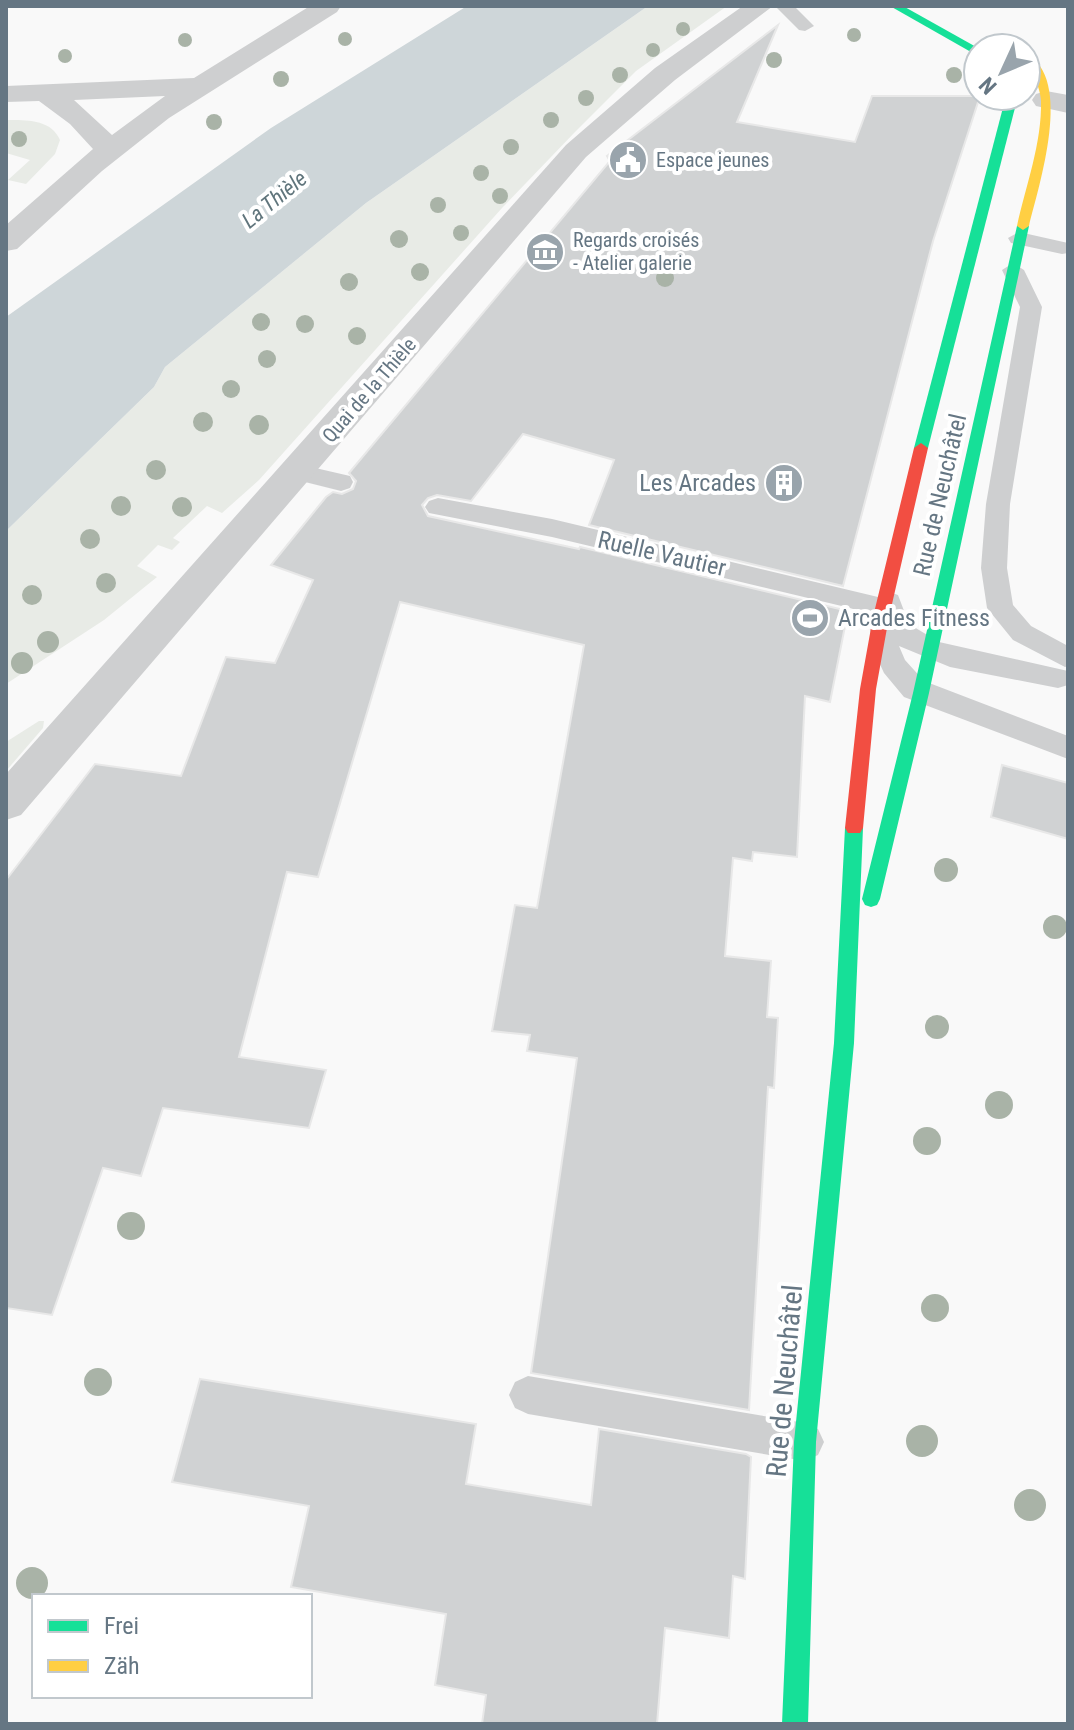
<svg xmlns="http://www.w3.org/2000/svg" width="1074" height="1730" viewBox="0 0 1074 1730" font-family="'Roboto Condensed',sans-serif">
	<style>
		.green { fill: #e8ebe6 }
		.water { fill: #ced6d9 }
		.building { fill: #d0d2d3; stroke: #e8e8e8; stroke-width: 2 }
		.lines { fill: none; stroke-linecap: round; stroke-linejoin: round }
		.lane { fill: #cecfd0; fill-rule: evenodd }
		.street { fill: #cecfd0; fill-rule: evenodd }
		.fast { fill: #16e098; fill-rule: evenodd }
		.slow { fill: #ffcf43; fill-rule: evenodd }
		.jam { fill: #f24e42; fill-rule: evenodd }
		.tree { fill: #a9b3a7 }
		.labels { text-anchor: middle; stroke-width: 8; stroke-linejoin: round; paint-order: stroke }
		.far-poi-label { font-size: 20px; fill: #657683; stroke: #fff; text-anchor: start }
		.far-street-label { font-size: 20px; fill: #657683; stroke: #fff }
		.far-water-label { font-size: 22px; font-style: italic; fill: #60757c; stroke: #fff }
		.poi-label { font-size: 24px; fill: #657683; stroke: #fff; text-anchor: end }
		.street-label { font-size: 24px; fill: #657683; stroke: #fff }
		.near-street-label { font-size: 28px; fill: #657683; stroke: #fff }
	</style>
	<rect width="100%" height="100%" fill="#f9f9f9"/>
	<g class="green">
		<path d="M648 6H727L636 71 575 132 502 208 259 480 222 513 207 506 173 538 180 542 172 550 158 545 137 566 157 577 104 620 6 684V531L154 387 165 367 366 203Z"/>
		<path d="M6 120C26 120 51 119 60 140L55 154 26 184 8 180 30 160 6 153Z"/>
		<path d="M39 721H44L43 728 6 771V742Z"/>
	</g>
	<path class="water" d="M467 6H648L366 203 165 367 154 387 6 531V317L271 128Z"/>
	<g class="building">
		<path d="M778 25 737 122 855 142 872 96H980L933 241 843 586 589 525 614 460 523 434 471 501 437 495 428 498 422 505 428 516 579 549 580 547 848 611 830 702 805 696 797 857 753 852 752 861 733 858 725 956 771 961 767 1017 778 1018 774 1088 768 1087 749 1410 531 1373 577 1058 527 1051 530 1035 492 1031 515 905 537 908 584 645 400 602 318 877 287 872 239 1057 326 1070 309 1128 163 1108 141 1176 103 1168 52 1315 6 1308V880L95 764 181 776 226 657 275 663 313 580 271 565 326 497 333 492 342 494 353 489 356 481 349 473 610 161 607 156Z"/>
		<path d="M1002 765 1068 783V839L991 817Z"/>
		<path d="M200 1379 476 1424 466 1484 591 1505 599 1429 746 1454 751 1457 745 1579 733 1576 729 1638 665 1628 657 1724H482L486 1695 435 1685 446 1614 291 1587 309 1506 172 1482Z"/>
	</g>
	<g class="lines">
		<g class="lane">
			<path d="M775 6H794L814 26 805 31 799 30Z"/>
			<path d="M1019 232 1068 243V253L1062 254 1011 243 1008 238Z"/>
			<path d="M1013 263 1024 270 1042 307 1010 504 1007 568 1013 605 1031 626 1068 646V666L1065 667 1013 640 987 608 981 568 986 504 1020 307 1002 270Z"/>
			<path d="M298 464 350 476 353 482 350 488 341 491 289 478 286 472 289 466Z"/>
			<path d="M438 498 552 519 878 597 889 592 898 595 909 624 939 642 1068 671V685L1058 688 950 667 899 646 905 660 924 681 1068 736V759L904 697 884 673 873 649 870 630 874 623 881 621 880 618 850 608 552 537 429 513 425 507 429 501Z"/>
			<path d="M528 1376 805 1423 818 1429 824 1442 818 1455 805 1461 528 1414 515 1408 509 1395 515 1382Z"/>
		</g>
		<g class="street">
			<path d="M310 6H341L337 12 169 118 102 171 17 249 6 251V225L93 149 70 124 39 101 6 102V86L194 78ZM165 96 112 135 74 100Z"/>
			<path d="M743 6H773L675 80 586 157 21 815 6 820V774L566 145 655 68Z"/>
			<path d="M1046 91 1068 95V113L1036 106 1032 100 1036 94Z"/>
		</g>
		<g class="fast">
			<path d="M890 6H903L978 48V56Z"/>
			<path d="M1006 96H1018L928 448 921 453 914 448Z"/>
			<path d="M1023 222 1029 226 929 693 880 899 877 905 871 907 865 905 862 899 913 693 1017 226Z"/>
			<path d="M854 821 860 823 863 828 854 1043 816 1442 808 1724H782L794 1442 834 1043 845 828 848 823Z"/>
		</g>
		<path class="slow" d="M1026 54C1074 78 1039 185 1029 226L1023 230 1017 226C1026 185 1042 143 1041 101 1040 80 1026 69 1026 54Z"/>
		<path class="jam" d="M921 443 928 448 889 617 876 689 863 828 860 833H848L845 828 860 689 873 617 914 448Z"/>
	</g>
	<g class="tree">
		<circle cx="683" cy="29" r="7"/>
		<circle cx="854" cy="35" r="7"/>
		<circle cx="345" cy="39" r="7"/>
		<circle cx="185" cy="40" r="7"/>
		<circle cx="653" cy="50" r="7"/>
		<circle cx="65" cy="56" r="7"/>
		<circle cx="774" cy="60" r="8"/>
		<circle cx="620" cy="75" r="8"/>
		<circle cx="954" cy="75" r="8"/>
		<circle cx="281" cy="79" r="8"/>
		<circle cx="586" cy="98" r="8"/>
		<circle cx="551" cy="120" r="8"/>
		<circle cx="214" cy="122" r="8"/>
		<circle cx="19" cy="139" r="8"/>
		<circle cx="511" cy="147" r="8"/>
		<circle cx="481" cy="173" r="8"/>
		<circle cx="500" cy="196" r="8"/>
		<circle cx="438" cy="205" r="8"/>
		<circle cx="461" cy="233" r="8"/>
		<circle cx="399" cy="239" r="9"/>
		<circle cx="420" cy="272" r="9"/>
		<circle cx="665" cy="278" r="9"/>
		<circle cx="349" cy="282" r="9"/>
		<circle cx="261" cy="322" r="9"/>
		<circle cx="305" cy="324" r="9"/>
		<circle cx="357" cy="336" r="9"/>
		<circle cx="267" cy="359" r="9"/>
		<circle cx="231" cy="389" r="9"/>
		<circle cx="203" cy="422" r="10"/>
		<circle cx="259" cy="425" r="10"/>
		<circle cx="156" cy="470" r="10"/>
		<circle cx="121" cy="506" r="10"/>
		<circle cx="182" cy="507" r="10"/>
		<circle cx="90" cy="539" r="10"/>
		<circle cx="106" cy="583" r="10"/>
		<circle cx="32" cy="595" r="10"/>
		<circle cx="48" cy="642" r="11"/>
		<circle cx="22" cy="663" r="11"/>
		<circle cx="946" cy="870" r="12"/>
		<circle cx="1055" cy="927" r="12"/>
		<circle cx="937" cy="1027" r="12"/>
		<circle cx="999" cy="1105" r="14"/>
		<circle cx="927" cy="1141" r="14"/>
		<circle cx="131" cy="1226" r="14"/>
		<circle cx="935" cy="1308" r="14"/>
		<circle cx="98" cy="1382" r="14"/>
		<circle cx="922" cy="1441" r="16"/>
		<circle cx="1030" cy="1505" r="16"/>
		<circle cx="32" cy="1583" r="16"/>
	</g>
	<defs>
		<symbol id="civic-disc" viewBox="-11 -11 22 22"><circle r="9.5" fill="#99a4ac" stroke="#fff"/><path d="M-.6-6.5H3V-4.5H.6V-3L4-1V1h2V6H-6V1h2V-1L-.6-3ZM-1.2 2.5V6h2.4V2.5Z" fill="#fff"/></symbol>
		<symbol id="museum-disc" viewBox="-11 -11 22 22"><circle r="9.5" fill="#99a4ac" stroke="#fff"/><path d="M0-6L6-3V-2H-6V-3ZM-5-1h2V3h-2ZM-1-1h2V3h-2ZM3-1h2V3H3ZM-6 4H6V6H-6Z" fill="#fff"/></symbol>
		<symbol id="building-disc" viewBox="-11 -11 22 22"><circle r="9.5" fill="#99a4ac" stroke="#fff"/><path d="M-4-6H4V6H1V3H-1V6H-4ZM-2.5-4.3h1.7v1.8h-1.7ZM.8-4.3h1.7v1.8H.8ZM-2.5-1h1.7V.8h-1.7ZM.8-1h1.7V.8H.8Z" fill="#fff"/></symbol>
		<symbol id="stadium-disc" viewBox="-11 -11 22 22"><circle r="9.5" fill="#99a4ac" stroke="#fff"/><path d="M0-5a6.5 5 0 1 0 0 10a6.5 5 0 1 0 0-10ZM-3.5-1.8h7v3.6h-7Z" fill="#fff"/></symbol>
	</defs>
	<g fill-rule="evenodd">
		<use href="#civic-disc" x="606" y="138" width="44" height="44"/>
		<use href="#museum-disc" x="523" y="230" width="44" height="44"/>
		<use href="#building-disc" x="762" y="461" width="44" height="44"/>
		<use href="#stadium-disc" x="788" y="596" width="44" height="44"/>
	</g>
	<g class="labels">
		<g class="far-poi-label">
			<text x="656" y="167">Espace jeunes</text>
			<text x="573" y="247">Regards croisés<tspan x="573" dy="23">- Atelier galerie</tspan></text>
		</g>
		<g class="far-street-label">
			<text transform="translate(369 390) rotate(-49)" y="7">Quai de la Thièle</text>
		</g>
		<g class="far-water-label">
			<text transform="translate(274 199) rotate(-39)" y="8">La Thièle</text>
		</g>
		<g class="poi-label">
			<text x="756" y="491">Les Arcades</text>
			<text x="838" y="626" text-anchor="start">Arcades Fitness</text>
		</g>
		<g class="street-label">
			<text transform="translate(940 495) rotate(-77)" y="8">Rue de Neuchâtel</text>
			<text transform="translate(662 554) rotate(13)" y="8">Ruelle Vautier</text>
		</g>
		<g class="near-street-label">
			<text transform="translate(784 1381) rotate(-85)" y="10">Rue de Neuchâtel</text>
		</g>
	</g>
	<rect width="1074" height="1730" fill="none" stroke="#657683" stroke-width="16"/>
	<rect x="32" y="1594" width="280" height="104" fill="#ffffff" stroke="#c1c8cd" stroke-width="2"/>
	<rect x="48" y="1620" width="40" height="12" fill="#16e098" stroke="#c1c8cd" stroke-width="2"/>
	<text x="104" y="1634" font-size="24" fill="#657683">Frei</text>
	<rect x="48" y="1660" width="40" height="12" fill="#ffcf43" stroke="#c1c8cd" stroke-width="2"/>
	<text x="104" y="1674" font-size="24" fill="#657683">Zäh</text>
	<g transform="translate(1002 72) rotate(226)"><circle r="38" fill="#ffffff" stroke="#c1c8cd" stroke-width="2"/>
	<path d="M0-6L14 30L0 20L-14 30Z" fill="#99a4ac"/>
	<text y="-12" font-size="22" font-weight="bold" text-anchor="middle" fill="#657683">N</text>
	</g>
</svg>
